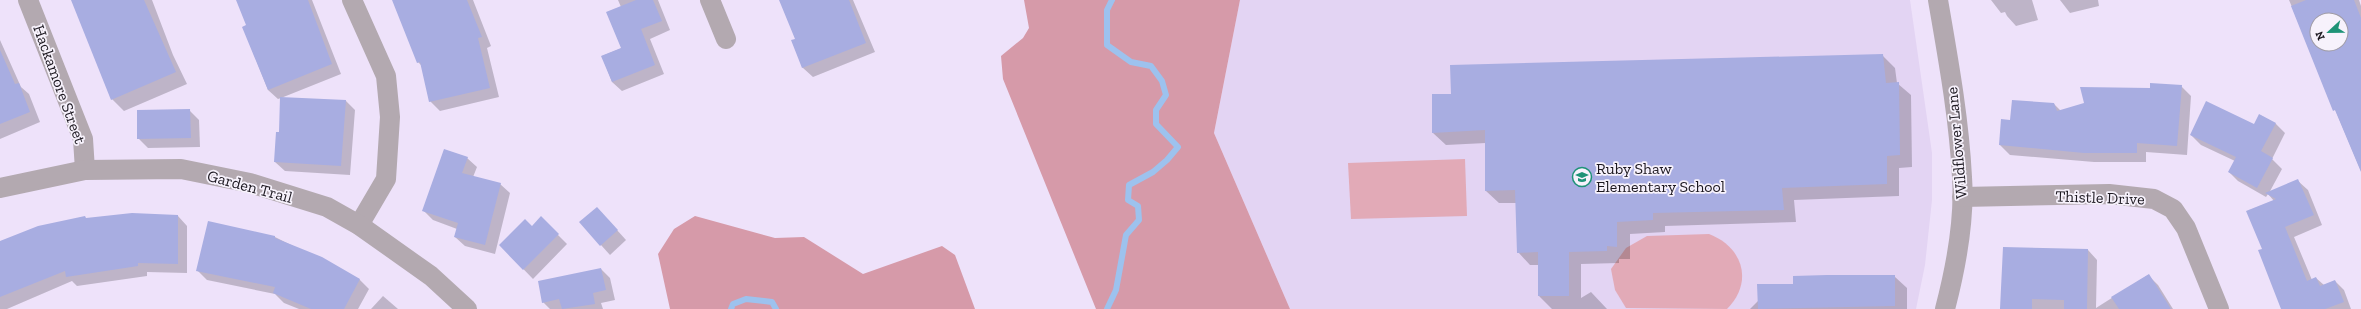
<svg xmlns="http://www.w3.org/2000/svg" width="2361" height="309" viewBox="0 0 2361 309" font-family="'Zilla Slab',serif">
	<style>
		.built { fill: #e3d4f3 }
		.green { fill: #e2aab7 }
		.forest { fill: #d69aa9 }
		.shadow { fill: #0003; fill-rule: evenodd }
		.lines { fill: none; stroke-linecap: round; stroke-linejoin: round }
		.stream { stroke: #9dc2ee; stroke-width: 6 }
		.building { fill: #a8ade1; fill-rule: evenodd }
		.minor { stroke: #b3a9b0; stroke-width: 20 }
		.labels { text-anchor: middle; stroke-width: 3.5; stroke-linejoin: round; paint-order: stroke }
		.street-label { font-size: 16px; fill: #1c1820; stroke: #f7f2fc }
		.poi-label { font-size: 16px; fill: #1c1820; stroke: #f7f2fc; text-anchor: start }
	</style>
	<rect width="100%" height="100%" fill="#eee2fa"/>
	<path class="built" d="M1240 0H1910L1932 153V200L1925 265 1916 309H1290L1214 133Z"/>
	<g class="green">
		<path d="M1465 159 1467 216 1351 219 1348 163Z"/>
		<path d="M1709 234C1743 247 1754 282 1727 309L1626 308 1615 290 1611 269 1626 248 1647 236Z"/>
	</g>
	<g class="forest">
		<path d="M1024 0H1240L1214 133 1290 309H1096L1003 79 1001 56 1023 38 1029 28Z"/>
		<path d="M695 216 775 238 804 237 863 274 942 246 955 255 975 309H670L658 254 674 229Z"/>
	</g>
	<g class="shadow">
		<path d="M72 0H152L173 55 187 84 124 111 112 99Z"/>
		<path d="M237 0H312L341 74 281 98 346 101 355 110 350 175 285 171 275 162 280 133 281 98 278 99 268 90 243 27 248 25Z"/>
		<path d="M393 0H473L491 46 487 48 499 97 440 111 430 101 423 67 418 62Z"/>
		<path d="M618 0H658L670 30 650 39 664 74 622 91 612 82 602 56 622 48 621 7Z"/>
		<path d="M780 0H853L875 52 813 77 803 68 792 41 796 39Z"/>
		<path d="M1991 0H2032L2038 20 2016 26 2007 16 2005 12 2001 13Z"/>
		<path d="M2060 0H2098L2099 6 2070 13Z"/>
		<path d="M2289 0H2359L2361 6V171ZM2317 20H2341V44H2317Z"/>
		<path d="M0 40 21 87 29 94 40 122 0 139Z"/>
		<path d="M1882 55 1895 68 1897 83 1911 95 1912 167 1899 168V196L1794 200 1796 222 1665 226V232L1630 234V259H1619V263L1581 264V298L1591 292 1607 309H1552L1539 296V265H1530L1518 252 1516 203H1499L1486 191V143L1446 145 1433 133 1452 95Z"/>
		<path d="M2181 86 2191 96 2187 155 2146 152V162H2094L2010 155 2000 145 2011 121 2054 104 2061 111 2151 89Z"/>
		<path d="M189 110 199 120 200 147 148 148 138 138Z"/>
		<path d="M2260 115 2276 124 2285 133 2272 159 2282 169 2269 193 2298 181 2308 190 2322 225 2294 237 2312 280 2316 278 2324 285 2335 281 2344 290 2351 309H2283L2263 249 2274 201 2268 194 2266 197 2238 181 2229 172 2235 161 2201 145 2191 135 2254 125Z"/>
		<path d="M467 158 477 167 473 177 500 184 510 193 495 254 465 246 455 237 457 229 433 220 424 211Z"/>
		<path d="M597 208 626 240 610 255 601 245Z"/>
		<path d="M178 216 187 226V273L147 272V276L77 286 72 281 7 309H0V242L87 219Z"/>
		<path d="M541 218 567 244 533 279 500 245 532 227Z"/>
		<path d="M275 237 359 279 369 289 358 309H299L284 303 275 294 207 280 197 270Z"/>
		<path d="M2088 250 2097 260 2096 308 2148 275 2158 285 2173 309H2001Z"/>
		<path d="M601 269 610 278 615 300 601 303 603 309H550L543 302Z"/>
		<path d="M1894 276 1907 288V309H1750L1759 300 1794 285Z"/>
		<path d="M383 296 398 309H371Z"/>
	</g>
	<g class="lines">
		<g class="stream">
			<path d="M731 309 733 304 746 299 772 302 776 309"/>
			<path d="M1107 309 1116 290 1126 235 1139 220 1138 206 1128 200 1129 185 1153 172 1167 160 1178 147 1156 124V110L1166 95 1162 81 1151 66 1131 62 1107 45V10L1112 0"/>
		</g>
	</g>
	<g class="building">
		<path d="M71 0H144L176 72 111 100Z"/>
		<path d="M236 0H308L332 64 268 90 242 27 246 25Z"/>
		<path d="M392 0H467L482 37 478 38 490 88 429 102 420 62 417 63Z"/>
		<path d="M636 0H653L662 21 641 29 655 65 612 82 601 56 621 48 606 12Z"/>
		<path d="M779 0H849L866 43 802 68 791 40 795 39Z"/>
		<path d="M2306 0H2354L2361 18V172L2335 110 2333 111 2291 6ZM2317 20H2341V44H2317Z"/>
		<path d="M0 50 15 84 19 83 30 112 0 124Z"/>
		<path d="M1883 54 1886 83 1899 82 1900 155 1887 156V184L1782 188 1784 210 1653 213V220L1617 222V247L1607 246V251L1569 252V296H1538V252L1517 253 1515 190 1485 191V130L1432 133V94H1451L1450 65Z"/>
		<path d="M2150 83 2182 85 2177 146 2137 143V153H2084L1999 145 2001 119 2010 120 2012 100 2054 103 2057 111 2084 103 2080 87 2150 88Z"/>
		<path d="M280 97 346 100 341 166 274 162 276 132H279Z"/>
		<path d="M2206 101 2254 124 2259 114 2276 123 2261 151 2273 158 2257 188 2228 172 2236 157 2190 135Z"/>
		<path d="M190 109 191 138 137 139V110Z"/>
		<path d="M444 149 468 157 462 173 501 183 485 245 454 237 458 223 422 211Z"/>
		<path d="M2298 179 2314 215 2285 227 2307 281 2316 277 2320 286 2335 280 2344 302 2325 309H2281L2258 250 2262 249 2246 211 2276 199 2265 193Z"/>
		<path d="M597 207 618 230 600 246 579 222Z"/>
		<path d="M132 213 178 215V264L138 263V266L66 277 65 271 0 297V241L38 226 85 216 86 218Z"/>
		<path d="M541 216 559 234 523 270 499 245 525 219 532 226Z"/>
		<path d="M208 221 275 236V238L322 257 360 279 344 309H311L273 293 275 287 196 271Z"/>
		<path d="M2003 247 2088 249 2087 309H2064V300L2032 299V309H2000Z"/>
		<path d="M601 268 606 290 593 293 595 304 562 309 559 299 542 303 538 281Z"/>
		<path d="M2149 274 2171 309H2119L2111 297Z"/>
		<path d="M1827 275H1895V306L1758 309 1757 284H1793V276Z"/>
	</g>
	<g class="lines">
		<g class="minor">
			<path d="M28 0 83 139 85 170"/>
			<path d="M352 0 386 76 390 117 386 179 359 225"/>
			<path d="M710 0 726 39"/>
			<path d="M1938 0C1948 58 1959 118 1962 177 1965 220 1956 267 1945 309"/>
			<path d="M0 188 85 170 181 169 250 183 327 207 359 225 431 276 467 309"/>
			<path d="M1962 197 2109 194 2154 199 2173 209 2186 228 2219 309"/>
		</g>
	</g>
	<defs>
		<symbol id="school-ring" viewBox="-11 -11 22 22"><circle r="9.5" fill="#f7f2fc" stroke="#1e9377" stroke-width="1.5"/><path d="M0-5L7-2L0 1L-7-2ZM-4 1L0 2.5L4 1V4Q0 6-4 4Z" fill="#1e9377"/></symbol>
	</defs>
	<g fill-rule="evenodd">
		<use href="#school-ring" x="1571" y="166" width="22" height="22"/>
	</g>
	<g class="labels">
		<g class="street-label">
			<text transform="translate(60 84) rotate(70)" y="6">Hackamore Street</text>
			<text transform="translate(1956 143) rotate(-95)" y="6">Wildflower Lane</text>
			<text transform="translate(250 186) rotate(15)" y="6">Garden Trail</text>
			<text transform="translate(2100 197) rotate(2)" y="6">Thistle Drive</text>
		</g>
		<g class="poi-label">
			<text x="1596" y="174">Ruby Shaw<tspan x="1596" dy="18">Elementary School</tspan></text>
		</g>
	</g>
	<g transform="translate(2329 32) rotate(248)"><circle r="19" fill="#f7f2fc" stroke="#9f9ba4"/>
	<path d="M0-3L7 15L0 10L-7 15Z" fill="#1e9377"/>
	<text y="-6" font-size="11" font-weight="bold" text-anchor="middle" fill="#1c1820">N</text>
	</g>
</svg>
